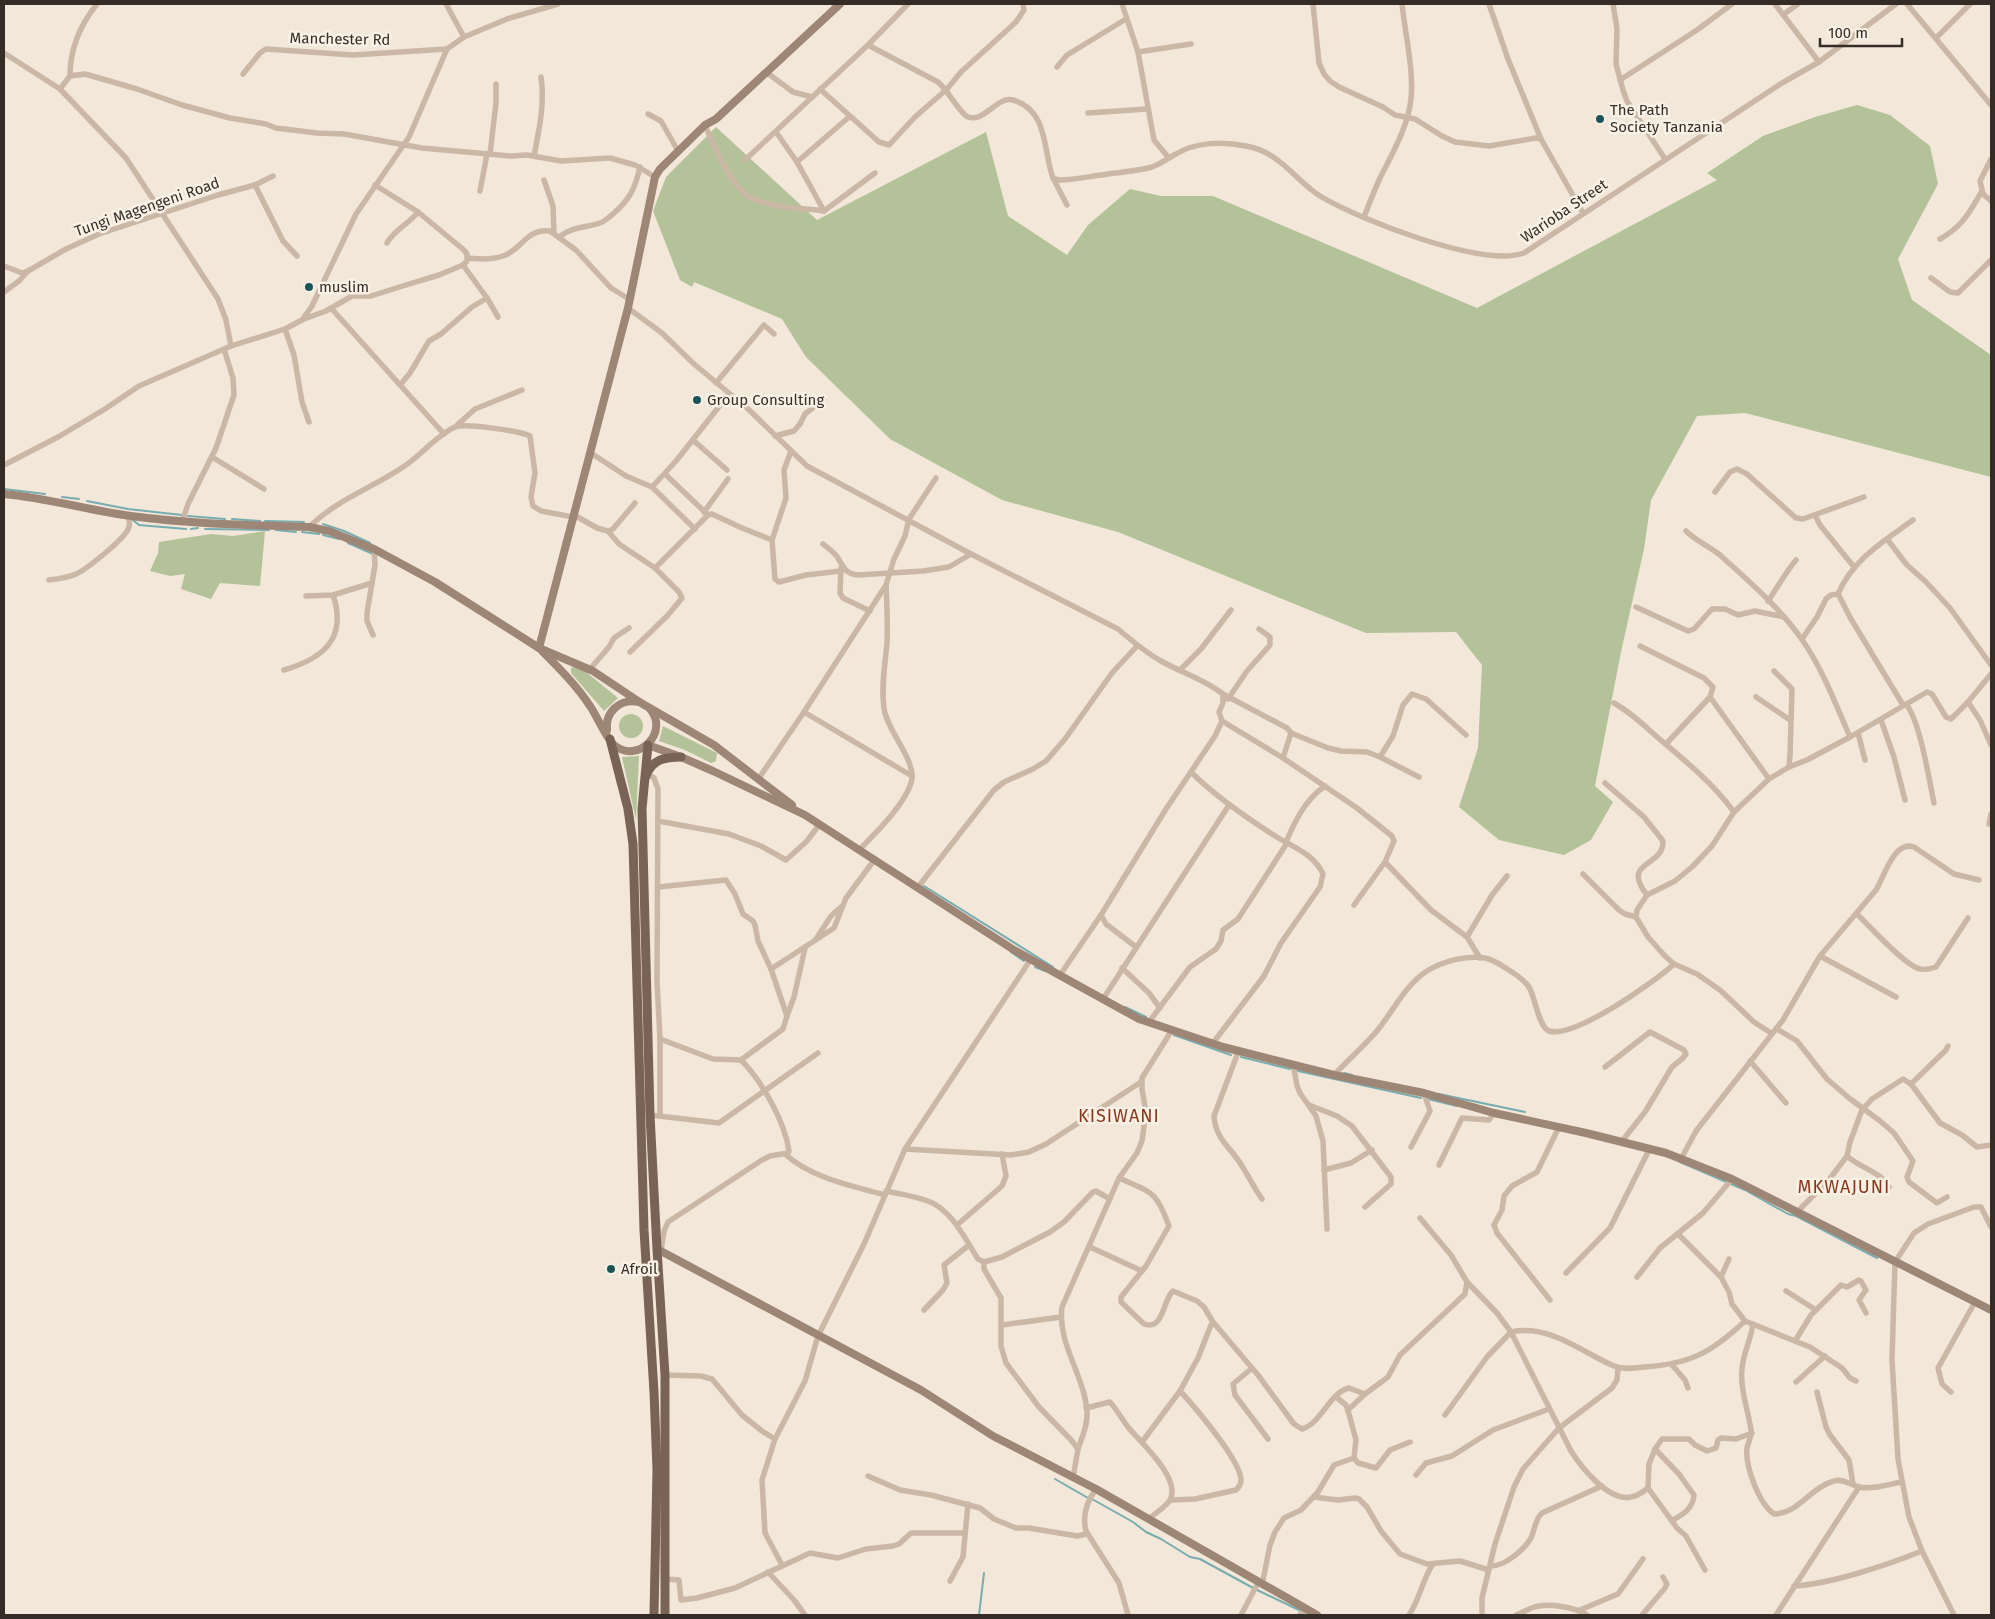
<svg xmlns="http://www.w3.org/2000/svg" width="1995" height="1619" viewBox="0 0 1995 1619" font-family="'Fira Sans',sans-serif">
	<style>
		.green { fill: #b3c299 }
		.lines { fill: none; stroke-linecap: round; stroke-linejoin: round }
		.stream { stroke: #77adb0; stroke-width: 2 }
		.street { stroke: #cbb7a5; stroke-width: 5.5 }
		.secondary { stroke: #9e8676; stroke-width: 8 }
		.primary { stroke: #796357; stroke-width: 9 }
		.poi-dot { fill: #1b5459; stroke: #faf1e6; stroke-width: 2 }
		.labels { text-anchor: middle; stroke-width: 5; stroke-linejoin: round; paint-order: stroke }
		.street-label { font-size: 15px; fill: #362c27; stroke: #faf1e6 }
		.poi-label { font-size: 15px; fill: #362c27; stroke: #faf1e6; text-anchor: start }
		.quarter-label { font-size: 18px; letter-spacing: 1px; fill: #88381c; stroke: #faf1e6 }
	</style>
	<rect width="100%" height="100%" fill="#f2e7d9"/>
	<g class="green">
		<path d="M1857 105 1890 115 1930 146 1938 184 1898 259 1912 300 1991 355V477L1745 413 1697 416 1651 500 1644 549 1621 652 1595 786 1613 802 1591 840 1564 855 1499 840 1459 807 1478 748 1482 665 1456 632 1366 633 1118 532 1002 500 890 439 806 357 782 319 694 282 692 287 680 280 653 211 666 177 716 127 817 220 986 132 1008 216 1067 255 1088 225 1130 189 1161 196H1213L1477 308 1717 180 1707 173 1763 136 1815 117Z"/>
		<path d="M265 531 260 586 220 583 211 599 181 589 185 574 170 576 150 571 158 553 159 542 211 534 233 536Z"/>
		<path d="M574 667 586 672 618 698 604 711 571 673V668Z"/>
		<circle cx="631" cy="726" r="12"/>
		<path d="M663 726 717 753 716 761 711 763 685 750 659 741Z"/>
		<path d="M639 756 636 820 622 757Z"/>
	</g>
	<g class="lines">
		<g class="stream">
			<path d="M4 489 45 494"/>
			<path d="M62 497 79 499"/>
			<path d="M87 501 128 509 182 515"/>
			<path d="M188 516 225 519"/>
			<path d="M232 519 260 521"/>
			<path d="M133 520 139 525 186 529"/>
			<path d="M265 521 304 522"/>
			<path d="M323 524 344 531 370 543"/>
			<path d="M191 529 198 528"/>
			<path d="M205 529 269 530"/>
			<path d="M276 530 296 532"/>
			<path d="M302 532 319 534"/>
			<path d="M323 535 339 539"/>
			<path d="M348 543 373 554"/>
			<path d="M924 886 1053 967"/>
			<path d="M1011 952 1024 961"/>
			<path d="M1035 967 1045 971"/>
			<path d="M1125 1007 1146 1017"/>
			<path d="M1174 1035 1231 1055"/>
			<path d="M1241 1057 1290 1069"/>
			<path d="M1298 1071 1421 1098"/>
			<path d="M1344 1073 1352 1075"/>
			<path d="M1439 1094 1525 1112"/>
			<path d="M1428 1099 1457 1106"/>
			<path d="M1680 1162 1745 1190 1788 1214 1796 1216 1877 1258"/>
			<path d="M1055 1479 1088 1498"/>
			<path d="M1092 1499 1133 1522 1146 1532 1161 1539 1190 1557 1200 1559 1255 1589 1297 1609 1306 1615"/>
			<path d="M979 1615 984 1573"/>
		</g>
		<g class="street">
			<path d="M446 4 464 37"/>
			<path d="M1122 4 1138 52 1154 140 1169 158"/>
			<path d="M1313 4 1319 63 1324 74 1330 81 1339 87 1383 107 1395 115 1415 119 1442 136 1455 142 1489 146 1536 138 1541 139"/>
			<path d="M1489 4 1508 59 1541 139 1583 213"/>
			<path d="M1613 4 1617 29 1616 64 1623 90 1627 101 1665 159"/>
			<path d="M1775 4 1819 62"/>
			<path d="M1907 4 1991 105"/>
			<path d="M1784 14 1798 4"/>
			<path d="M1936 38 1970 4"/>
			<path d="M868 45 938 82C949 91 959 113 968 117 984 123 997 96 1013 100 1049 110 1043 152 1053 178L1059 180C1075 180 1092 176 1108 174 1122 172 1138 171 1152 167 1161 164 1168 158 1176 154 1196 142 1223 141 1246 146 1280 152 1294 179 1320 196 1358 219 1482 268 1524 253L1782 83 1819 62 1896 4"/>
			<path d="M1138 52 1191 44"/>
			<path d="M4 53 60 89 126 158 218 299 226 320 231 346"/>
			<path d="M1057 67 1067 55 1126 19"/>
			<path d="M766 72 793 92 812 97"/>
			<path d="M243 74 260 53 266 49 353 55 447 49"/>
			<path d="M70 76C70 48 80 25 97 4"/>
			<path d="M1620 80 1697 30 1732 4"/>
			<path d="M60 89 70 76 85 74 137 89 182 105 230 118 266 124 276 128 317 133 344 134 422 148 511 156 527 155 561 161 610 158 635 165 655 177"/>
			<path d="M820 89 879 142 889 145 915 117 947 89 961 72 1016 22 1024 10 1023 4"/>
			<path d="M1088 113 1147 109"/>
			<path d="M648 114 661 121 678 151"/>
			<path d="M705 125C714 146 731 188 752 198 771 208 802 208 824 211L875 173"/>
			<path d="M776 132 797 162 824 211"/>
			<path d="M490 154 496 103V84"/>
			<path d="M534 156C539 129 545 105 541 77"/>
			<path d="M1991 159 1980 181 1983 194 1991 201"/>
			<path d="M745 160 868 45 908 4"/>
			<path d="M797 162 849 117"/>
			<path d="M1053 178 1067 205"/>
			<path d="M544 180 553 206 554 233"/>
			<path d="M255 185 283 241 297 256"/>
			<path d="M480 191 487 154"/>
			<path d="M1364 217C1369 204 1374 191 1380 178 1392 154 1408 127 1411 99 1414 71 1405 33 1402 4"/>
			<path d="M559 237C573 226 585 228 600 223 605 221 609 217 613 214 630 199 635 189 640 167"/>
			<path d="M1940 239C1963 226 1969 213 1982 191"/>
			<path d="M387 243C393 231 410 223 418 212"/>
			<path d="M468 258C480 259 492 260 503 256 522 250 526 228 550 231L576 250 611 288 629 299"/>
			<path d="M463 265 487 298 498 317"/>
			<path d="M4 266 22 273 28 271 66 249 99 234 218 195 255 185 273 176"/>
			<path d="M1931 278 1950 292 1958 293 1991 260"/>
			<path d="M4 292 19 281 28 271"/>
			<path d="M331 308 444 434"/>
			<path d="M628 308 662 333 694 364 747 408 807 466 971 554 1118 629C1132 641 1145 652 1161 661 1182 673 1204 679 1223 694V703L1219 712 1222 721 1215 736 1166 809 1101 915 1060 975"/>
			<path d="M304 319 326 311 352 296H371L406 285 439 275 463 265 467 261V254L464 250 418 212 375 185"/>
			<path d="M285 329 294 355 302 402 309 422"/>
			<path d="M716 383 764 325 774 334"/>
			<path d="M401 384 410 373 429 341 441 334 472 307 487 298"/>
			<path d="M455 427 475 409 522 390"/>
			<path d="M775 436 794 431 800 424 805 414 824 399"/>
			<path d="M693 440 727 470"/>
			<path d="M791 451 784 470 786 498 772 540 775 579 779 582 806 575 841 571"/>
			<path d="M591 453 626 476 652 487 676 461 729 394"/>
			<path d="M212 457 264 489"/>
			<path d="M4 465 58 437 105 409 139 386 231 346 285 329 302 320 312 306 356 214 409 137 447 49 464 37 507 19 558 4"/>
			<path d="M665 474 708 515 712 514 742 528 772 540"/>
			<path d="M652 487 695 529"/>
			<path d="M1715 492 1730 472 1737 469 1747 474 1796 518 1803 519 1864 497"/>
			<path d="M704 512 728 479"/>
			<path d="M574 515 597 528 608 531 613 529 635 503"/>
			<path d="M1815 515 1820 525 1854 567"/>
			<path d="M182 522 188 504 216 448 234 395 233 378 224 349"/>
			<path d="M309 527C339 498 373 488 406 465 422 454 437 435 455 427 464 423 521 431 530 436L535 473 531 497 533 506 541 511 573 517"/>
			<path d="M608 531 619 544 655 568 708 515"/>
			<path d="M1686 531C1696 541 1709 546 1720 555 1749 581 1781 609 1803 641 1823 670 1836 705 1850 737"/>
			<path d="M1887 539 1907 565 1926 582 1950 608 1991 665"/>
			<path d="M823 544C828 548 834 552 838 558 844 568 846 574 858 575L923 571 949 567 971 554"/>
			<path d="M841 568 840 593 843 598 870 611"/>
			<path d="M49 580C58 579 67 578 76 574 87 569 126 538 129 527 130 524 129 520 129 516"/>
			<path d="M306 596 333 595 372 583"/>
			<path d="M1768 601C1778 587 1785 573 1796 560"/>
			<path d="M1636 607 1688 631 1694 629 1712 609H1725L1738 615 1755 611 1784 617"/>
			<path d="M373 635 367 621V613L375 565 374 549"/>
			<path d="M1802 639 1817 617 1826 599 1831 595 1838 594"/>
			<path d="M1640 646 1704 678 1713 687 1710 697 1666 744"/>
			<path d="M630 652 668 615 682 598 679 592 655 568"/>
			<path d="M590 669 609 647 614 638 629 628"/>
			<path d="M284 670C322 659 348 639 333 595"/>
			<path d="M1180 670 1201 649 1231 610"/>
			<path d="M1774 671 1792 689 1790 755 1789 767"/>
			<path d="M1223 694 1287 728 1291 733 1283 758"/>
			<path d="M1710 697 1769 779"/>
			<path d="M1756 697 1790 720"/>
			<path d="M1228 699 1247 671 1270 645V637L1259 629"/>
			<path d="M1968 702 1980 720 1991 745"/>
			<path d="M1614 703C1633 714 1640 722 1656 736 1685 761 1711 781 1734 812"/>
			<path d="M1906 704C1920 721 1929 779 1934 803"/>
			<path d="M1903 705 1851 619 1838 594C1853 559 1884 541 1913 520"/>
			<path d="M804 712 912 776"/>
			<path d="M1881 720 1894 757 1905 800"/>
			<path d="M1222 721 1283 758 1357 808 1392 836 1394 841 1385 862 1354 905"/>
			<path d="M1291 733 1328 748 1341 751 1367 752 1380 757 1419 777"/>
			<path d="M1858 733 1865 760"/>
			<path d="M1380 757 1393 736 1403 705 1412 694 1426 699 1466 735"/>
			<path d="M1191 772C1215 796 1244 816 1272 834 1290 846 1314 853 1323 874L1320 887 1281 943 1264 976 1213 1043"/>
			<path d="M647 774 654 778 658 789 657 981 660 1039V1116"/>
			<path d="M759 778 804 712 886 585 894 559 905 536 909 519 936 478"/>
			<path d="M1605 783 1644 817 1663 841C1664 868 1620 860 1647 895"/>
			<path d="M658 821 729 834 761 846 786 860 807 841 819 825"/>
			<path d="M1989 824 1991 814"/>
			<path d="M1286 842C1295 821 1305 800 1325 786"/>
			<path d="M860 849C876 833 908 801 912 779 914 757 887 731 884 708 881 687 885 665 887 643 888 624 887 605 886 586"/>
			<path d="M1385 862 1431 910 1467 937 1480 958"/>
			<path d="M1583 874 1619 910 1625 914 1636 917"/>
			<path d="M658 887 726 880 735 894 743 914 753 921 755 925 758 941 771 969 787 1016 783 1029 741 1060"/>
			<path d="M918 887 994 790 1004 782 1033 769 1046 761 1065 739 1112 673 1137 646"/>
			<path d="M1857 914C1870 927 1902 962 1917 968 1923 971 1930 969 1936 967L1968 918"/>
			<path d="M1101 915 1106 924 1136 947"/>
			<path d="M1467 937 1492 895 1507 876"/>
			<path d="M816 939 831 916 841 907"/>
			<path d="M1820 956 1896 997"/>
			<path d="M1122 968 1149 993 1160 1008"/>
			<path d="M771 969 834 928 846 898 875 859"/>
			<path d="M1103 999 1229 805"/>
			<path d="M787 1016 794 997 805 948"/>
			<path d="M1149 1022 1190 967 1216 949 1221 941 1223 930 1238 919 1287 843"/>
			<path d="M1777 1029 1797 1041 1827 1079 1849 1098 1880 1121 1894 1133 1913 1161 1907 1177 1909 1182 1937 1203 1947 1197"/>
			<path d="M1771 1033 1754 1022 1720 990 1697 974 1674 964 1665 956 1648 937 1636 917 1637 910 1647 895 1675 881 1692 867 1712 846 1734 812 1769 779 1789 767 1807 760 1850 737 1927 692 1932 694 1946 717 1951 719 1968 702 1991 674"/>
			<path d="M660 1039 713 1059 741 1060C762 1081 785 1122 789 1151L788 1153 770 1156 762 1160 668 1222 664 1231 661 1251"/>
			<path d="M1239 1050 1214 1116C1216 1141 1231 1147 1242 1166 1249 1177 1254 1188 1262 1199"/>
			<path d="M1750 1061 1786 1103"/>
			<path d="M1293 1064 1297 1086 1300 1093 1316 1116 1323 1141 1327 1229"/>
			<path d="M1605 1067 1650 1032 1684 1050 1686 1054 1683 1058 1672 1067 1645 1112 1622 1141"/>
			<path d="M1334 1075C1348 1060 1363 1047 1376 1032 1393 1012 1405 985 1427 971 1443 961 1467 955 1485 958 1495 960 1504 967 1512 972 1518 976 1525 981 1529 987 1535 997 1539 1028 1549 1031 1574 1039 1656 981 1674 964"/>
			<path d="M1911 1084 1946 1050 1948 1046"/>
			<path d="M1309 1105 1337 1116 1352 1126 1391 1177V1184L1365 1207"/>
			<path d="M650 1115 719 1123 818 1053"/>
			<path d="M1411 1147 1430 1111 1424 1093"/>
			<path d="M905 1149 1011 1155 1029 1152 1046 1144 1141 1082"/>
			<path d="M785 1154C811 1178 852 1186 885 1195"/>
			<path d="M1847 1156C1860 1168 1880 1171 1889 1187"/>
			<path d="M1681 1159 1696 1131 1783 1020 1820 956 1876 890C1884 877 1894 840 1914 847L1954 874 1979 880"/>
			<path d="M1439 1165 1462 1118 1489 1120 1494 1113"/>
			<path d="M1324 1170 1351 1163 1372 1150"/>
			<path d="M1119 1178C1152 1193 1156 1190 1169 1226L1146 1266 1121 1297V1302L1144 1324C1164 1331 1163 1299 1173 1291L1197 1301 1204 1307 1213 1322 1258 1375 1294 1424 1302 1429C1322 1423 1329 1393 1349 1388L1365 1394 1388 1377 1400 1355 1465 1294 1467 1282"/>
			<path d="M886 1191C900 1194 914 1196 928 1201 952 1210 965 1239 978 1259L984 1262 1002 1257 1050 1232 1064 1222 1093 1192 1096 1191 1110 1199"/>
			<path d="M1797 1212 1828 1181 1847 1156 1850 1142 1862 1110 1872 1099 1903 1079 1911 1084 1940 1123 1962 1135 1977 1147 1991 1145"/>
			<path d="M1420 1218 1451 1255 1467 1282 1497 1313 1511 1332 1571 1451C1581 1467 1609 1502 1631 1497 1637 1496 1643 1492 1648 1488"/>
			<path d="M957 1225 1002 1186 1006 1176 1002 1154"/>
			<path d="M1678 1234 1721 1277 1729 1292 1732 1304 1745 1321 1810 1347 1842 1368 1850 1378 1856 1381"/>
			<path d="M1090 1247 1142 1271"/>
			<path d="M984 1262V1269L1001 1298V1346L1006 1363 1039 1407 1072 1441 1078 1449 1073 1478"/>
			<path d="M1566 1273 1610 1228 1650 1148"/>
			<path d="M1637 1277 1660 1248 1703 1213 1732 1179"/>
			<path d="M1721 1277 1729 1259"/>
			<path d="M1786 1291 1816 1310"/>
			<path d="M1550 1300 1497 1233 1494 1225 1502 1210 1504 1196 1512 1186 1537 1172 1559 1127"/>
			<path d="M924 1310 943 1290 947 1283 944 1265 969 1245"/>
			<path d="M1753 1324C1751 1340 1743 1353 1742 1369 1740 1390 1748 1409 1751 1430 1752 1437 1748 1442 1747 1448 1745 1466 1759 1504 1774 1514 1798 1514 1811 1487 1834 1481 1843 1478 1851 1485 1859 1487 1872 1490 1889 1484 1902 1482"/>
			<path d="M1002 1325 1061 1317"/>
			<path d="M1795 1341 1811 1315 1841 1285 1847 1287 1859 1280 1861 1281 1866 1290 1859 1300 1866 1313"/>
			<path d="M1672 1365 1685 1380 1688 1388"/>
			<path d="M1251 1369 1233 1384 1235 1395 1268 1439"/>
			<path d="M665 1375 701 1376 712 1379 742 1415 762 1431 775 1439"/>
			<path d="M1796 1382 1825 1356"/>
			<path d="M1817 1392 1826 1427 1830 1435 1849 1460 1853 1484"/>
			<path d="M1951 1392 1942 1384 1938 1368 1975 1302"/>
			<path d="M1336 1397 1346 1405 1349 1414 1356 1440 1354 1458 1358 1463 1376 1468 1390 1450 1410 1442"/>
			<path d="M1086 1408 1110 1402C1117 1410 1122 1419 1128 1427 1140 1442 1179 1476 1171 1498 1168 1506 1155 1513 1149 1519"/>
			<path d="M1348 1410 1365 1394"/>
			<path d="M1445 1415 1487 1357 1511 1332C1550 1324 1581 1352 1614 1366 1623 1370 1634 1368 1644 1367 1690 1364 1711 1353 1745 1321"/>
			<path d="M1142 1442 1180 1391 1198 1358 1211 1325"/>
			<path d="M1078 1449C1082 1437 1088 1425 1087 1412 1085 1376 1057 1344 1062 1307L1119 1178 1137 1153 1142 1141 1146 1112 1142 1089V1078L1172 1030"/>
			<path d="M1655 1449 1679 1474 1694 1495C1693 1508 1684 1514 1673 1520"/>
			<path d="M1416 1475 1426 1463 1452 1456 1493 1430 1549 1409"/>
			<path d="M868 1476 900 1490 931 1495 980 1508 994 1519 1016 1528H1029L1077 1536 1087 1534"/>
			<path d="M1096 1489C1087 1501 1082 1515 1086 1531L1119 1583 1128 1615"/>
			<path d="M1314 1497 1338 1500 1355 1498 1359 1499 1367 1507 1381 1531 1400 1554 1427 1564 1460 1561 1489 1570"/>
			<path d="M1171 1500 1195 1499 1236 1490C1239 1487 1241 1484 1241 1480 1241 1461 1194 1406 1180 1391"/>
			<path d="M782 1565 765 1533 762 1480 775 1439 805 1381 818 1336 864 1244 905 1149 1031 959"/>
			<path d="M1490 1566C1504 1567 1524 1550 1531 1538 1535 1529 1535 1519 1542 1513L1602 1486"/>
			<path d="M1705 1570 1686 1536 1677 1528 1648 1488 1649 1464 1655 1449 1662 1439H1689L1695 1445 1707 1451 1716 1448 1718 1440 1721 1438 1736 1439 1752 1433"/>
			<path d="M768 1572 794 1600 805 1615"/>
			<path d="M666 1579 679 1580 681 1600 697 1598 735 1588 810 1553 838 1558 866 1549 893 1546 899 1544 911 1533H965"/>
			<path d="M950 1581 963 1557 968 1504"/>
			<path d="M1262 1585 1270 1545 1275 1532 1284 1518 1301 1510 1318 1492 1334 1465 1354 1458"/>
			<path d="M1794 1586C1831 1584 1887 1565 1922 1551"/>
			<path d="M1580 1610 1618 1594 1643 1559"/>
			<path d="M1241 1615 1258 1583"/>
			<path d="M1300 1615 1305 1609"/>
			<path d="M1409 1615C1420 1599 1422 1580 1433 1564"/>
			<path d="M1482 1615V1598L1495 1544 1514 1487 1523 1469 1559 1428 1612 1388 1617 1380 1618 1368"/>
			<path d="M1516 1615C1522 1613 1528 1609 1534 1607 1549 1603 1575 1607 1587 1615"/>
			<path d="M1642 1615 1665 1588 1667 1584 1663 1577"/>
			<path d="M1776 1615 1859 1487"/>
			<path d="M1954 1615 1922 1551 1909 1517 1898 1459 1892 1360 1895 1262 1914 1233 1928 1224 1974 1207H1981L1991 1227"/>
		</g>
		<g class="secondary">
			<path d="M4 494C47 498 88 510 131 516 190 524 249 525 309 527L329 531 374 549 435 582 539 648 593 671 641 703 714 745 792 805"/>
			<path d="M539 648 628 308 655 177 660 169 705 125 716 119 840 4"/>
			<path d="M542 651C559 668 577 686 590 706 597 716 606 738 614 745 638 765 670 732 650 709"/>
			<path d="M607 730C605 712 620 698 639 702"/>
			<path d="M648 745 681 757 713 771 805 815 1014 950 1139 1019 1223 1047 1334 1075 1424 1093 1494 1113 1586 1133 1666 1153 1732 1179 1991 1310"/>
			<path d="M657 1249 921 1390 993 1436 1096 1489 1317 1615"/>
		</g>
		<g class="primary">
			<path d="M610 739 628 809 633 844 644 1230 654 1392 657 1470 654 1615"/>
			<path d="M648 745 642 809 650 1115 657 1249 665 1375V1615"/>
			<path d="M646 776C652 759 665 757 681 757"/>
		</g>
	</g>
	<g class="poi-dot">
		<circle cx="1600" cy="119" r="5"/>
		<circle cx="309" cy="287" r="5"/>
		<circle cx="697" cy="400" r="5"/>
		<circle cx="611" cy="1269" r="5"/>
	</g>
	<g class="labels">
		<g class="street-label">
			<text transform="translate(340 39) rotate(1)" y="5">Manchester Rd</text>
			<text transform="translate(147 207) rotate(-19)" y="5">Tungi Magengeni Road</text>
			<text transform="translate(1564 211) rotate(-34)" y="5">Warioba Street</text>
		</g>
		<g class="poi-label">
			<text x="1610" y="115">The Path<tspan x="1610" dy="17">Society Tanzania</tspan></text>
			<text x="319" y="292">muslim</text>
			<text x="707" y="405">Group Consulting</text>
			<text x="621" y="1274">Afroil</text>
		</g>
		<g class="quarter-label">
			<text x="1119" y="1122">KISIWANI</text>
			<text x="1844" y="1193">MKWAJUNI</text>
		</g>
	</g>
	<rect width="1995" height="1619" fill="none" stroke="#362c27" stroke-width="10"/>
	<path d="M1820 38v8h82v-8" fill="none" stroke="#362c27" stroke-width="2.5"/>
	<text x="1828" y="38" font-size="15" fill="#362c27" stroke="#faf1e6" stroke-width="4" paint-order="stroke">100 m</text>
</svg>
